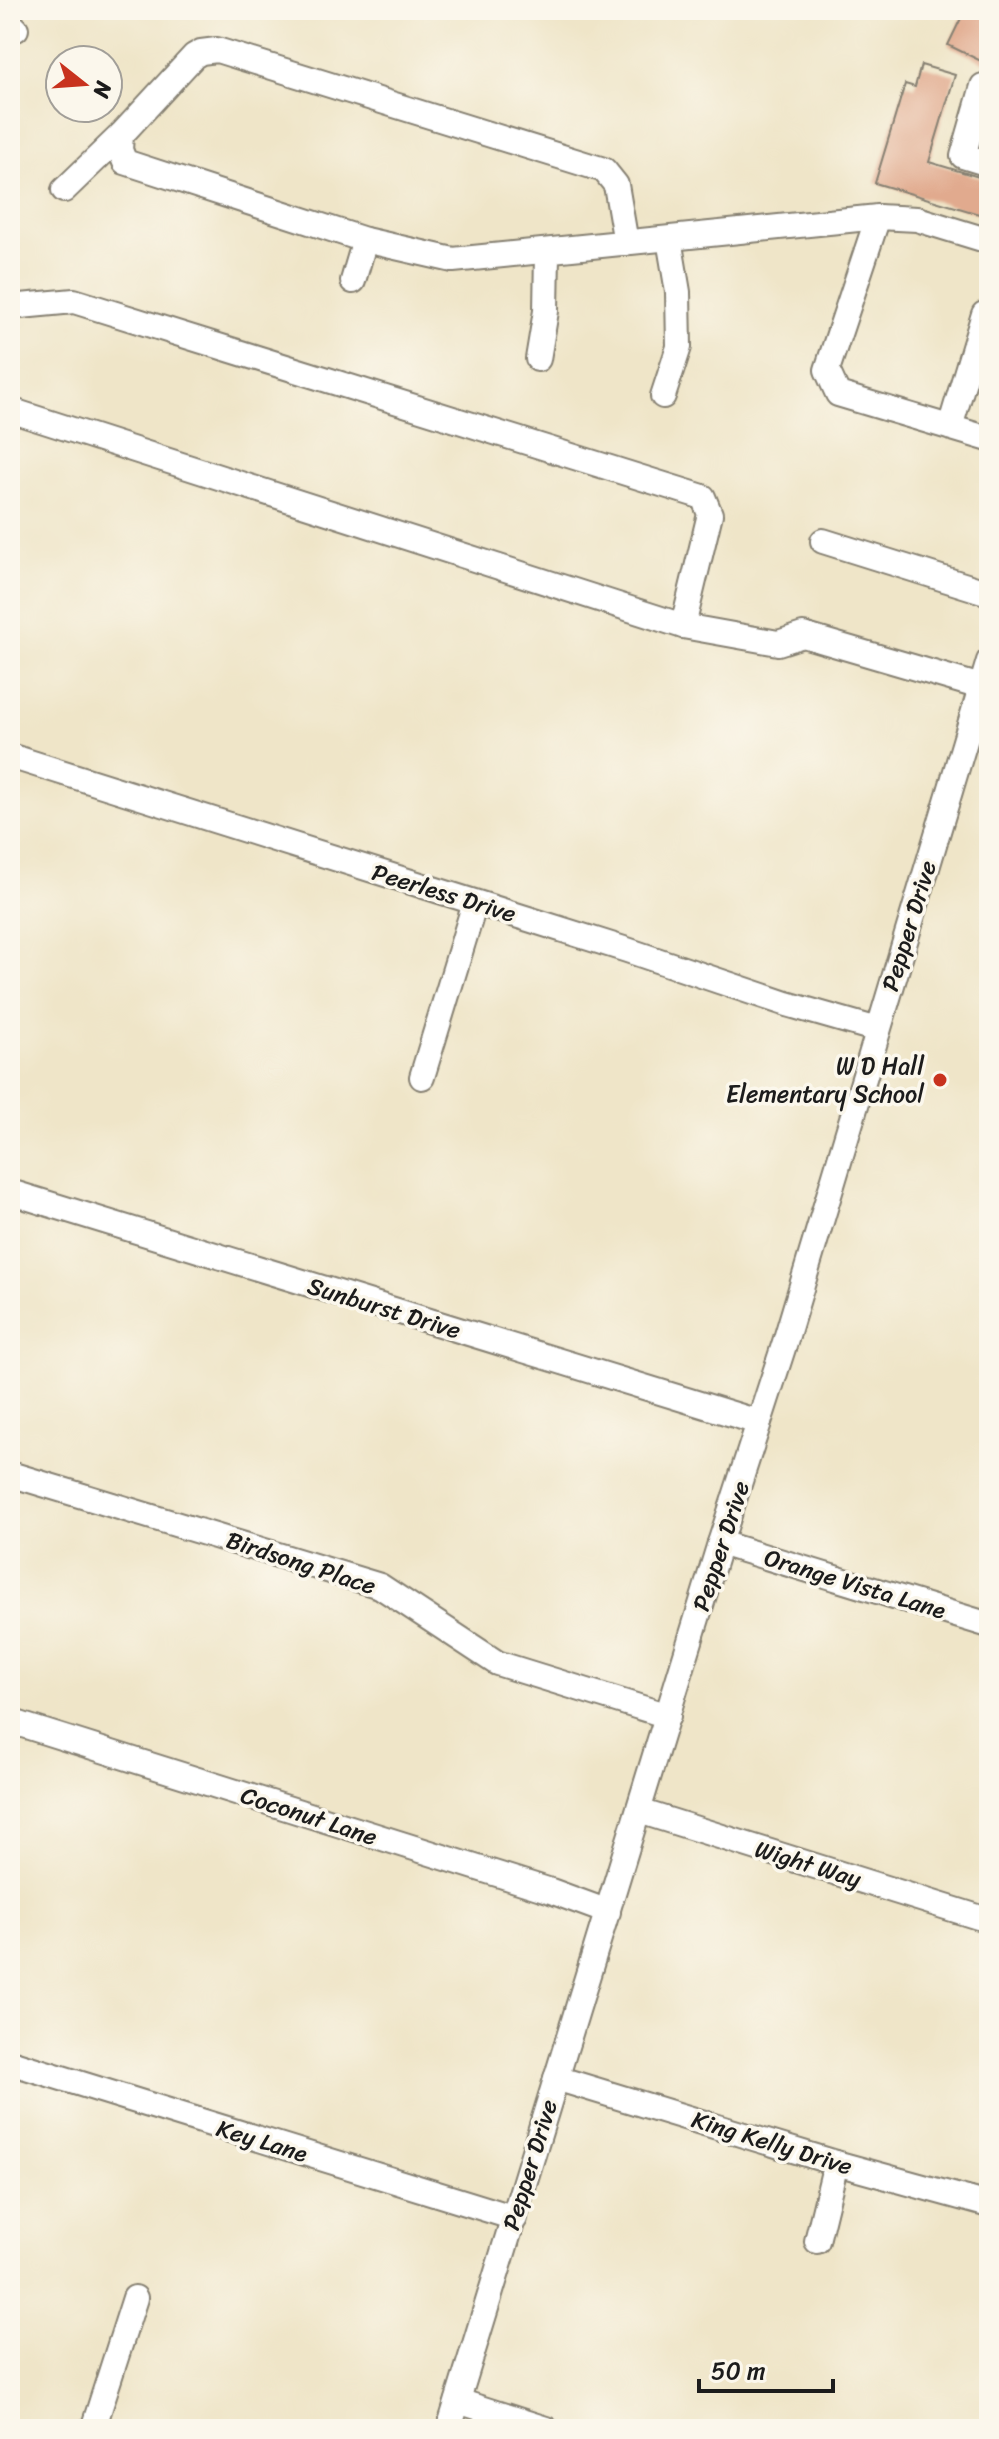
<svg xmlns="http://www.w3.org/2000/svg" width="999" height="2439" viewBox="0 0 999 2439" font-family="Sriracha,sans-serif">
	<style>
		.building { fill: #e1aa8e }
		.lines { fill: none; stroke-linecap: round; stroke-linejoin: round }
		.minor-casing { stroke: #868072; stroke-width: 28 }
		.minor { stroke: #fff; stroke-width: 24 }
		.poi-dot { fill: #c8321e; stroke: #fbf7ec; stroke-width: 3 }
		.labels { text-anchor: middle; stroke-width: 7; stroke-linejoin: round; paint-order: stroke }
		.street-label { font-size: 24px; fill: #1c1c1c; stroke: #fbf7ec }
		.poi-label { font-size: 24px; fill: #1c1c1c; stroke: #fbf7ec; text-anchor: end }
	</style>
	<rect width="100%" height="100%" fill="#fbf7ec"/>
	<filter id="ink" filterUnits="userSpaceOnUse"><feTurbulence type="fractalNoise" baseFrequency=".0125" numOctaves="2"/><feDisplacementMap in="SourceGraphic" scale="16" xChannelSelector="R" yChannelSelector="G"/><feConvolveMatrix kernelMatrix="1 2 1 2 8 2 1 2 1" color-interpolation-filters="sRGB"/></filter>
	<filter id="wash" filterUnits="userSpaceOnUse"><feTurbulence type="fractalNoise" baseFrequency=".006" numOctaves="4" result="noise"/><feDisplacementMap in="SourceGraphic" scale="32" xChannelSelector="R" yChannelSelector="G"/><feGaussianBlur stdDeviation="1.8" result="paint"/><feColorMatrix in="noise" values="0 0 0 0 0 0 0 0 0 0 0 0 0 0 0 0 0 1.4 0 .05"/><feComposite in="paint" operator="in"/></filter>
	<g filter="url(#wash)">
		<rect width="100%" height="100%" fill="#efe5c8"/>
		<g id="blocks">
			<g class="building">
				<path d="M965 10H989V65L948 45Z"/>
				<path d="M921 65 955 75 929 162 989 180V217L875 183 905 84 915 87Z"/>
			</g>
		</g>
	</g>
	<g filter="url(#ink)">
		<use href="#blocks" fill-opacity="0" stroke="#868072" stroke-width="2"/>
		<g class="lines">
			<defs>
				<g id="minor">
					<path d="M10 23 16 29"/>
					<path d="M989 88 983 86 963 156 989 164"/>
					<path d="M64 190 121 135"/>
					<path d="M878 217 827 370 838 394 989 439"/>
					<path d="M626 243 616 185 604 170 217 50 201 52 194 56 121 135 120 150 125 162 365 240 453 260 878 217 917 219 989 241"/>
					<path d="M353 281 365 240"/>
					<path d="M10 307 74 301 703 497 710 514 683 626"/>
					<path d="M538 359 546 311 547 253"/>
					<path d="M663 396 679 347 678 292 669 239"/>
					<path d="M10 410 683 626 778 643 803 635 981 687"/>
					<path d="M950 427 984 314"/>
					<path d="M823 541 989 593"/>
					<path d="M10 756 627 950 787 1004 878 1030"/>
					<path d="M422 1077 475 903"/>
					<path d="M10 1192 758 1422"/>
					<path d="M10 1474 380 1586 497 1663 668 1716"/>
					<path d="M720 1543 989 1625"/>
					<path d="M10 1721 551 1891 608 1912"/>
					<path d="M639 1811 978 1917"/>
					<path d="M10 2062 515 2218"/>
					<path d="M556 2078 836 2163 989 2205"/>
					<path d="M817 2241 836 2163"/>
					<path d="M458 2401 546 2429"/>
					<path d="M93 2429 135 2298"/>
					<path d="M449 2429 720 1543 785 1342 989 661"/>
				</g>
			</defs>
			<use href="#minor" class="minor-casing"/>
			<use href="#minor" class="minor"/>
		</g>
	</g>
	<circle class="poi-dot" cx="940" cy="1080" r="8"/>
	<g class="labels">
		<g class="street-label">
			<text transform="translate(444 893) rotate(17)" y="8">Peerless Drive</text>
			<text transform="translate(909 926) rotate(-73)" y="8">Pepper Drive</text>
			<text transform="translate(384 1308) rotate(17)" y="8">Sunburst Drive</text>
			<text transform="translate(721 1546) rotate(-72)" y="8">Pepper Drive</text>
			<text transform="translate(301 1563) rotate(18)" y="8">Birdsong Place</text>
			<text transform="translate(855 1584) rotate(17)" y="8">Orange Vista Lane</text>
			<text transform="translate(309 1816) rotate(18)" y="8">Coconut Lane</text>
			<text transform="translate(808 1864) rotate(17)" y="8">Wight Way</text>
			<text transform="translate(262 2141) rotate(17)" y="8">Key Lane</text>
			<text transform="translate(772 2143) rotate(17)" y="8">King Kelly Drive</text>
			<text transform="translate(530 2165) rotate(-73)" y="8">Pepper Drive</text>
		</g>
		<g class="poi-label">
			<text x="924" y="1074">W D Hall<tspan x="924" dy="28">Elementary School</tspan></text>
		</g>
	</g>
	<rect width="999" height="2439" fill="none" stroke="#fbf7ec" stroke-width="40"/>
	<g transform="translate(84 84) rotate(107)"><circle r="38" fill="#fbf7ec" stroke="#a29f99" stroke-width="2"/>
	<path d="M0-6L14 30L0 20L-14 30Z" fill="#c8321e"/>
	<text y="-12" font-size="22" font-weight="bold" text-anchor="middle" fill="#1c1c1c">N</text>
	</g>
	<path d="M699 2379v12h134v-12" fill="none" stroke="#1c1c1c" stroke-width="4"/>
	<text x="711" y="2379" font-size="24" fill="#1c1c1c" stroke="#fbf7ec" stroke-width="6" paint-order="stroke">50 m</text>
</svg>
